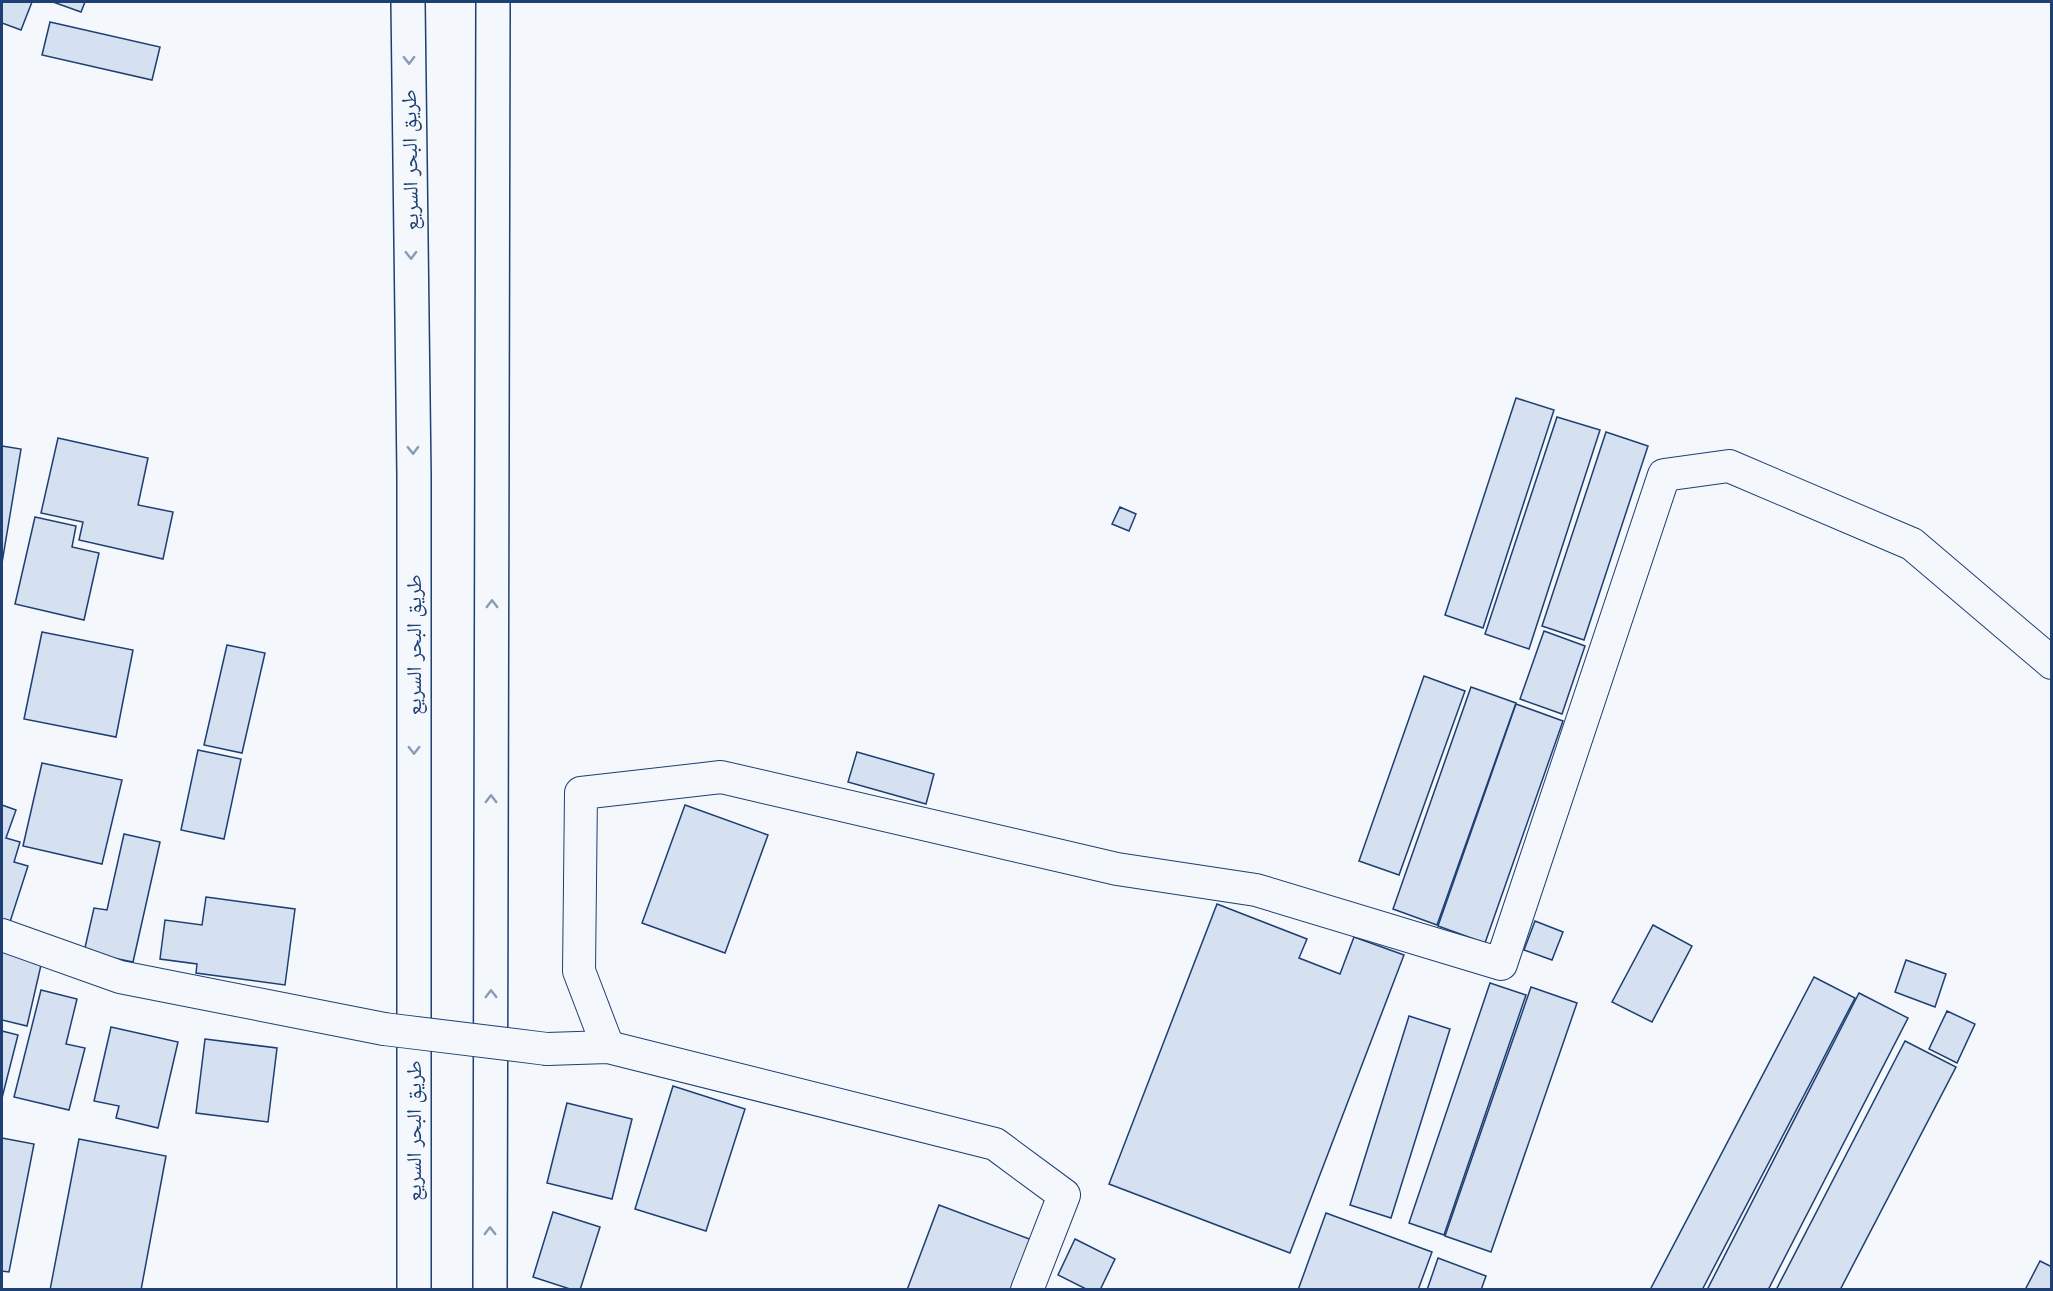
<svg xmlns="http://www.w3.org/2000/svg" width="2053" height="1291" viewBox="0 0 2053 1291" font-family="Lora,'Noto Naskh Arabic',serif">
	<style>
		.building { fill: #d5e0f0; stroke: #1d3f73; stroke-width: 1.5 }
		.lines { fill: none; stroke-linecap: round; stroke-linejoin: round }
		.street-casing { stroke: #1d3f73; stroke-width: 34 }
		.highway-casing { stroke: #1d3f73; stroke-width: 36 }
		.street { stroke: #f4f7fb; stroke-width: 32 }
		.highway { stroke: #f4f7fb; stroke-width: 33 }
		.street-bridge-casing { stroke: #1d3f73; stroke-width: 34; stroke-linecap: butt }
		.street-bridge { stroke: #f4f7fb; stroke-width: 32 }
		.oneway { stroke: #889bb7 }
		.labels { text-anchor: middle; stroke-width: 4.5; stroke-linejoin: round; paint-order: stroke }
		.street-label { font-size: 21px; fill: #1d3f73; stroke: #f4f7fb }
	</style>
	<rect width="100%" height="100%" fill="#f4f7fb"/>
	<g class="building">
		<path d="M2 2H32L21 30 2 23Z"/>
		<path d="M53 2H85L81 12Z"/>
		<path d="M50 22 160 47 152 80 42 55Z"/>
		<path d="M1516 398 1554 410 1483 628 1445 615Z"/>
		<path d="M1557 417 1600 430 1529 649 1485 634Z"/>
		<path d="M1606 432 1648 446 1584 640 1542 626Z"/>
		<path d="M58 438 148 458 138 505 173 512 163 559 79 540 83 522 41 513Z"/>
		<path d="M2 446 21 449 2 563Z"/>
		<path d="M1120 507 1136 514 1129 531 1112 524Z"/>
		<path d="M35 517 76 526 72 547 99 553 84 620 15 604Z"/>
		<path d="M1544 631 1585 646 1562 714 1520 699Z"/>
		<path d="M42 632 133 650 116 737 24 719Z"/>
		<path d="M227 645 265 653 242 753 204 745Z"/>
		<path d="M1424 676 1465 691 1399 875 1359 861Z"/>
		<path d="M1471 687 1516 703 1437 925 1393 909Z"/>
		<path d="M1516 704 1563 721 1485 943 1438 926Z"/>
		<path d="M198 750 241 759 224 839 181 830Z"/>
		<path d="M857 752 934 774 926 804 848 782Z"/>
		<path d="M42 763 122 780 102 864 23 846Z"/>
		<path d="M2 805 16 810 6 838 20 842 14 862 28 866 9 925 2 922Z"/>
		<path d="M685 805 768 835 725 953 642 923Z"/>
		<path d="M124 834 160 842 133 962 84 952 94 908 107 910Z"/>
		<path d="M206 897 295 909 285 985 196 973 197 964 160 959 165 920 202 925Z"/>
		<path d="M1217 904 1307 939 1299 958 1340 974 1354 937 1404 955 1290 1253 1109 1184Z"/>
		<path d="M1535 921 1563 932 1552 960 1524 950Z"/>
		<path d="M1653 925 1692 946 1652 1022 1612 1002Z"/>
		<path d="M2 942 44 952 27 1026 2 1020Z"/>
		<path d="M1906 960 1946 974 1935 1007 1895 992Z"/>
		<path d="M1814 977 1855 998 1702 1290H1650Z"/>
		<path d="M1490 983 1526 995 1444 1235 1409 1223Z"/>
		<path d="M1531 987 1577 1003 1491 1252 1445 1236Z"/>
		<path d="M41 990 77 999 66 1044 85 1048 69 1110 14 1097Z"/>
		<path d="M1859 993 1908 1018 1768 1290H1707Z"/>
		<path d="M1947 1011 1975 1024 1957 1063 1929 1049Z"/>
		<path d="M1409 1016 1450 1029 1391 1218 1350 1205Z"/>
		<path d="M111 1027 178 1042 158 1128 116 1118 119 1106 94 1101Z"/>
		<path d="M2 1031 18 1035 2 1098Z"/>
		<path d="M205 1039 277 1048 268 1122 196 1113Z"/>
		<path d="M1905 1041 1956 1067 1840 1290H1776Z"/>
		<path d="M673 1086 745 1109 706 1231 635 1209Z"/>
		<path d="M567 1103 632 1119 612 1199 547 1183Z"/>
		<path d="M2 1138 34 1144 9 1272 2 1271Z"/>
		<path d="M79 1139 166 1156 141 1290H50Z"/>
		<path d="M939 1205 1032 1240 1013 1290H907Z"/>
		<path d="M553 1212 600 1227 580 1290H573L533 1277Z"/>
		<path d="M1326 1213 1432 1252 1418 1290H1298Z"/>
		<path d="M1075 1239 1115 1259 1100 1290H1088L1058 1275Z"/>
		<path d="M1438 1258 1486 1276 1481 1290H1427Z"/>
		<path d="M2040 1261 2052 1267V1290H2025Z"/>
	</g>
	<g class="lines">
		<defs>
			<g id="street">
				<path d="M2 935 120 977 384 1029"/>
				<path d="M608 1047 579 971 581 793 721 777 1117 869 1256 890 1501 964 1664 475 1729 466 1912 544 2052 663"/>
				<path d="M547 1049 608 1047 995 1144 1064 1195 1027 1290"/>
			</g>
			<g id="highway">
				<path d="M408 2 414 476V1290"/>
				<path d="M490 1290 493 2"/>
			</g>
		</defs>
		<use href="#street" class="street-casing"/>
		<use href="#highway" class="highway-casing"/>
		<use href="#street" class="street"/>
		<use href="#highway" class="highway"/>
		<defs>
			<path id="street-bridge" d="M384 1029 547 1049"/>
		</defs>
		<use href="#street-bridge" class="street-bridge-casing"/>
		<use href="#street-bridge" class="street-bridge"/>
	</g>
	<defs><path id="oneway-chevron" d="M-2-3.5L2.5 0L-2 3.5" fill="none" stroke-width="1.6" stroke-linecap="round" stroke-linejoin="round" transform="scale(1.5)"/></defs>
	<g class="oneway">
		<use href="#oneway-chevron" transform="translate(409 60) rotate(89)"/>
		<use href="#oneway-chevron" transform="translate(411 255) rotate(89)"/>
		<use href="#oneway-chevron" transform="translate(413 450) rotate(89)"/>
		<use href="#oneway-chevron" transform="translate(492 604) rotate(-90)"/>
		<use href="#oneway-chevron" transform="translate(414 750) rotate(90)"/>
		<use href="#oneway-chevron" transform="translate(491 799) rotate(-90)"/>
		<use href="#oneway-chevron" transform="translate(491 994) rotate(-90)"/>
		<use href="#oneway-chevron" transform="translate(490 1231) rotate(-90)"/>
	</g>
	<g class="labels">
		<g class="street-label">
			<text transform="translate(410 160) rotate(-91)" y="7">طريق البحر السريع</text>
			<text transform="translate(414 645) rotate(-90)" y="7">طريق البحر السريع</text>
			<text transform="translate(414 1131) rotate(-90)" y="7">طريق البحر السريع</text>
		</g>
	</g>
	<rect width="2053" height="1291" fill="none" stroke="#1d3f73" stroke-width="6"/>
</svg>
